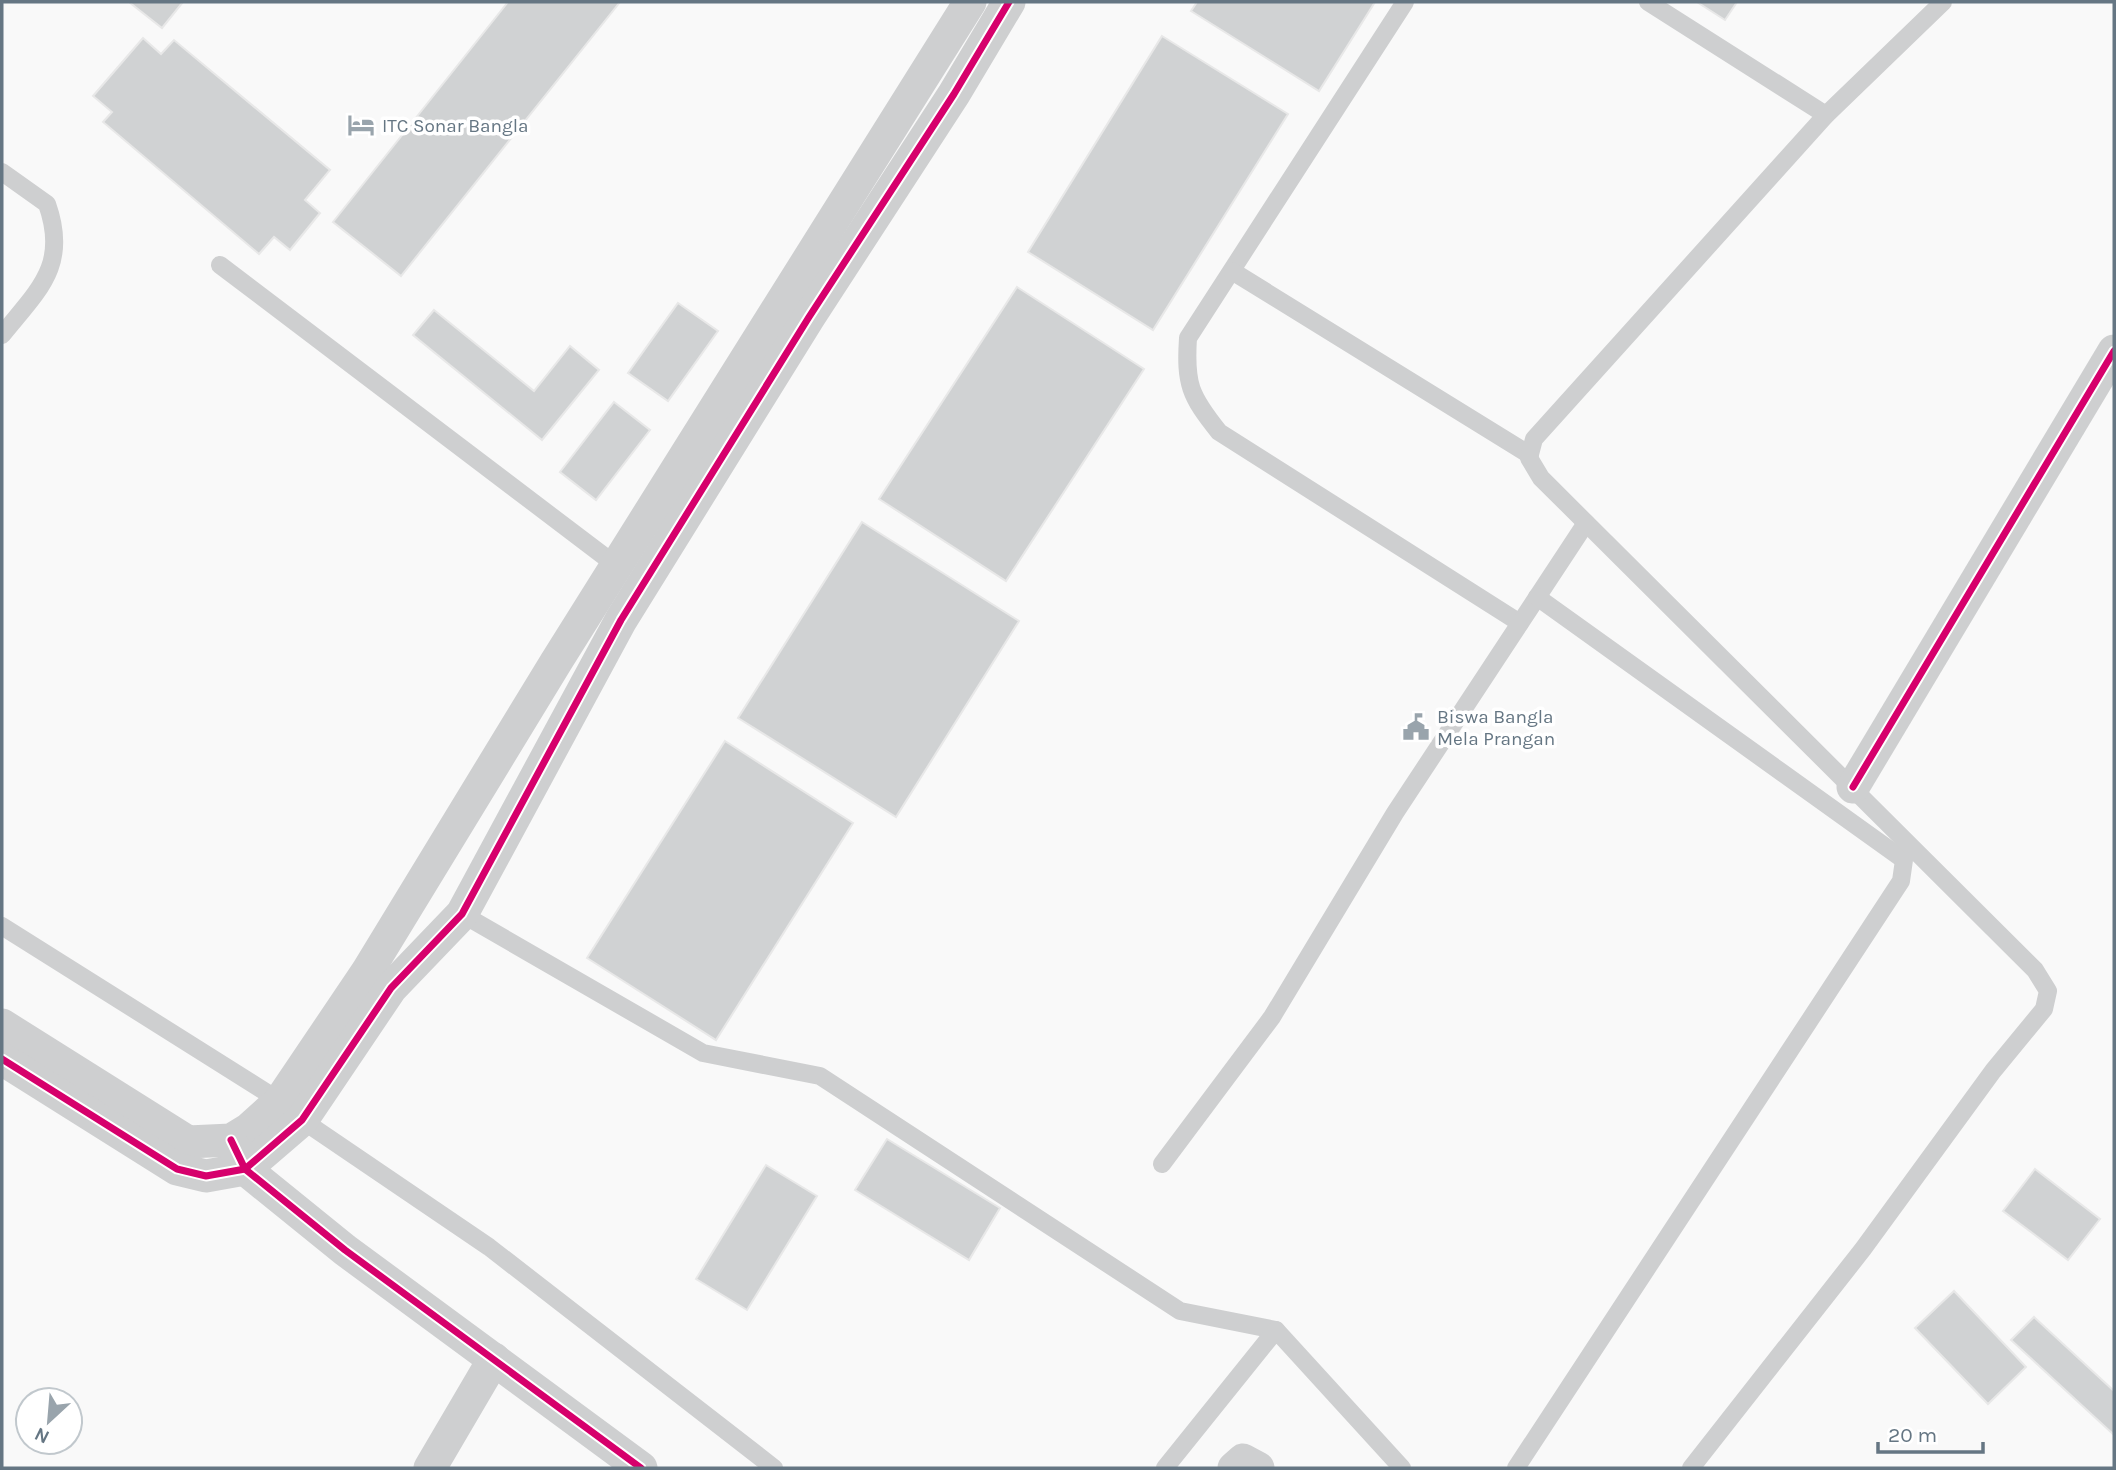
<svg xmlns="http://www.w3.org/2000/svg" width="2116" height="1470" viewBox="0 0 2116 1470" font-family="Karla,sans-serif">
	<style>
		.building { fill: #d0d2d3; stroke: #e8e8e8; stroke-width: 2 }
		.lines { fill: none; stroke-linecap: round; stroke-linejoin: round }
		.lane { stroke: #cecfd0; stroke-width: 18 }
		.street { stroke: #cecfd0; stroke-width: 33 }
		.cycleway-casing { stroke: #fff; stroke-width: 11 }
		.cycleway { stroke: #d6006c; stroke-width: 7 }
		.labels { text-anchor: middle; stroke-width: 7; stroke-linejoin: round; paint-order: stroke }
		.poi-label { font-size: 19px; fill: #657683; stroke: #fff; text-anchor: start }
	</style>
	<rect width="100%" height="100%" fill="#f9f9f9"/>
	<g class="building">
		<path d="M129 2H183L162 28Z"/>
		<path d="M508 2H620L401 276 333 222Z"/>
		<path d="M1197 2H1375L1319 91 1191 11Z"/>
		<path d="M1697 2H1737L1725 20Z"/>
		<path d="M1162 36 1288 114 1153 330 1028 252Z"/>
		<path d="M143 38 161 54 174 40 330 170 305 200 320 213 290 250 274 237 259 254 103 122 112 112 93 96Z"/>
		<path d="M1017 287 1144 369 1006 581 879 499Z"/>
		<path d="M678 303 718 331 668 401 628 373Z"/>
		<path d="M434 310 534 391 570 346 599 370 542 440 413 335Z"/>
		<path d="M614 402 650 430 596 500 560 472Z"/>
		<path d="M862 522 1019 621 896 817 738 718Z"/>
		<path d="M725 741 853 823 716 1040 587 958Z"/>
		<path d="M887 1139 1000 1208 969 1260 855 1190Z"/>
		<path d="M766 1165 817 1196 747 1310 696 1279Z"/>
		<path d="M2035 1169 2100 1219 2068 1260 2003 1211Z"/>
		<path d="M1954 1291 2026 1367 1988 1404 1915 1328Z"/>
		<path d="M2034 1317 2114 1391V1435L2011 1340Z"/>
	</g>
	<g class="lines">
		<g class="lane">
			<path d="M1405 2 1188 338C1185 384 1190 396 1219 432L1520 623"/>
			<path d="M1648 2 1826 115"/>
			<path d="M2 172 47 204C69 266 38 290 2 335"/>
			<path d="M220 265 617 566"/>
			<path d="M1232 271 1530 455"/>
			<path d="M462 914 703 1053 820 1076 1180 1311 1276 1330"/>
			<path d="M2 926 280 1101"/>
			<path d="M302 1120 489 1247 774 1468"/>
			<path d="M1162 1164 1272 1017 1395 813 1586 523"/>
			<path d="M1165 1468 1276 1330 1402 1468"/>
			<path d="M1516 1468 1901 881 1904 860 1537 597"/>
			<path d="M1691 1468 1863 1249 1993 1071 2044 1009 2048 991 2035 970 1541 478 1529 458 1534 439 1826 115 1943 2"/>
		</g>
		<g class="street">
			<path d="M1853 787 2114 351"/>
			<path d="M2 1025 188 1142 231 1140 249 1129 280 1101 367 972 556 662 970 2"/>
			<path d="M2 1059 177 1169 206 1176 245 1169 302 1120 391 988 462 914 621 620 809 317 954 94 1009 2"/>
			<path d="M235 1149 245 1169 345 1250 641 1468"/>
			<path d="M430 1468 494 1359"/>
			<path d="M1234 1468 1243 1460 1258 1468"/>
		</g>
		<defs>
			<g id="cycleway">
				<path d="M1853 787 2114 351"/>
				<path d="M2 1059 177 1169 206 1176 245 1169 302 1120 391 988 462 914 621 620 809 317 954 94 1009 2"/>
				<path d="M231 1140 245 1169 345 1250 641 1468"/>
			</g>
		</defs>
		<use href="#cycleway" class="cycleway-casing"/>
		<use href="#cycleway" class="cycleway"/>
	</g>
	<defs>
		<symbol id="hotel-bare" viewBox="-9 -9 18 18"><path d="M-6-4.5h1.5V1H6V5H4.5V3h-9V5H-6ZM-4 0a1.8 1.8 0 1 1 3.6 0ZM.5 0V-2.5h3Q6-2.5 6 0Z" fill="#99a4ac" stroke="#fff" stroke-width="2.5" paint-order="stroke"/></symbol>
		<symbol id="civic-bare" viewBox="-9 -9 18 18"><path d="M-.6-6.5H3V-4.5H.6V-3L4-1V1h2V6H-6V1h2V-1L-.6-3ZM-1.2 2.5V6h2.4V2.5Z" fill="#99a4ac" stroke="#fff" stroke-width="2.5" paint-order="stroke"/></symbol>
	</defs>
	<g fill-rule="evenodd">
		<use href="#hotel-bare" x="342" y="106" width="38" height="38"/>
		<use href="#civic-bare" x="1397" y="708" width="38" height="38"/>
	</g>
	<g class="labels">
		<g class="poi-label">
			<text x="382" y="132">ITC Sonar Bangla</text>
			<text x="1437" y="723">Biswa Bangla<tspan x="1437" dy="22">Mela Prangan</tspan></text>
		</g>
	</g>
	<rect width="2116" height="1470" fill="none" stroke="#657683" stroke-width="7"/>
	<g transform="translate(49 1421) rotate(206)"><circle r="33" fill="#ffffff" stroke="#c1c8cd" stroke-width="2"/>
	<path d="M0-5L12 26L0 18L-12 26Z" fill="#99a4ac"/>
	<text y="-10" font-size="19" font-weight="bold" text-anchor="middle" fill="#657683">N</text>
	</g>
	<path d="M1878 1442v10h105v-10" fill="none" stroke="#657683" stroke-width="3.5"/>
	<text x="1888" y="1442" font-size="21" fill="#657683" stroke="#ffffff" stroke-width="5" paint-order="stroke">20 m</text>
</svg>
